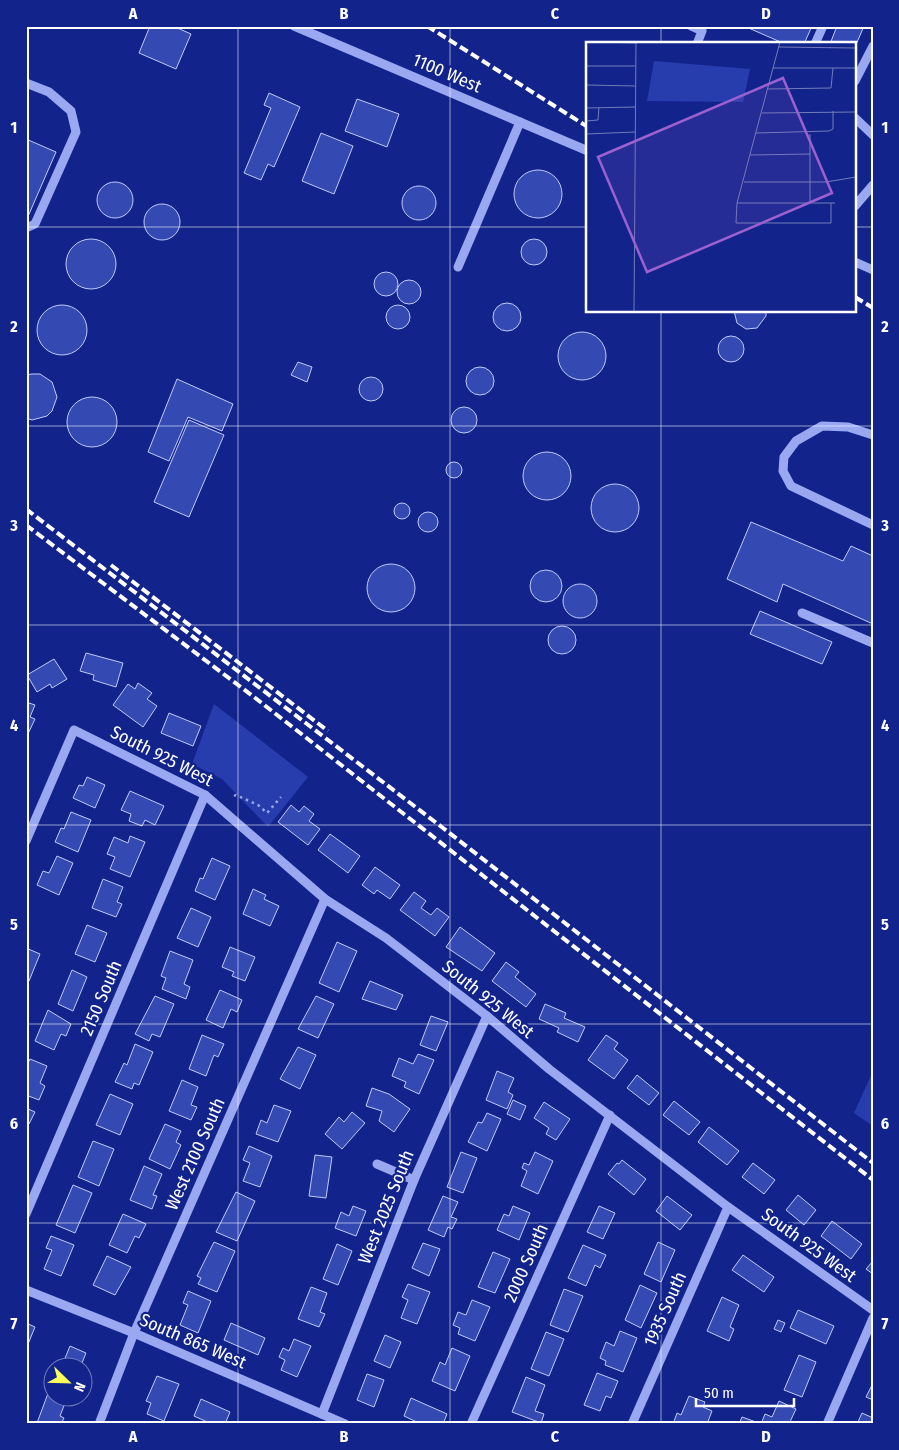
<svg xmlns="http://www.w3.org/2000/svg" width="899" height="1450" viewBox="0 0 899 1450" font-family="'Fira Sans Condensed',sans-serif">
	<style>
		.green { fill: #273cad }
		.building { fill: #3549b3; stroke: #c0cafc }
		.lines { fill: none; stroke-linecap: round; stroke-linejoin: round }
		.path { stroke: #9aa8f1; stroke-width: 2.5; stroke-dasharray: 2.5 4; stroke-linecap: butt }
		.minor { stroke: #9aa8f1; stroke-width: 9 }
		.rail { stroke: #fff; stroke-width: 4; stroke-dasharray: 9 4; stroke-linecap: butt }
		.grid { fill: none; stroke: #fff; stroke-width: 1; stroke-opacity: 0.55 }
		.labels { text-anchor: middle; stroke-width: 4.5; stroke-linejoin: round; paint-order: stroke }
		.street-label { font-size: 18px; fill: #fff; stroke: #12248c }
		.inset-road { fill: none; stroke: #717cba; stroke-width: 1 }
		.view { fill: #9c61cf; fill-opacity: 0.15; stroke: #9c61cf; stroke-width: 2.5 }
		.inset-edge { fill: none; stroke: #fff; stroke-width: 2.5 }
		.neatline { fill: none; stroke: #fff; stroke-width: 2 }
		.grid-label { font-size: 16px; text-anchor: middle; font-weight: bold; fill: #fff }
	</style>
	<rect width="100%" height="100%" fill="#12248c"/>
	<g class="green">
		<path d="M214 704 308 777 268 827 222 779 192 764Z"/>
		<path d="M873 1071V1126L854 1113Z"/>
	</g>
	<g class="building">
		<path d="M150 26H173L191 34 176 69 139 53Z"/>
		<path d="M744 26H812L804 44H785Z"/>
		<path d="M837 26H864L855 47V44H830Z"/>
		<path d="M269 93 300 107 274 167 268 164 261 180 244 173 271 108 264 105Z"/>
		<path d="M357 99 399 114 387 147 345 131Z"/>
		<path d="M321 133 353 146 334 194 302 181Z"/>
		<path d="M26 139 56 152 26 221Z"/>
		<circle cx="538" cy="194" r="24"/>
		<circle cx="115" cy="200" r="18"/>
		<circle cx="419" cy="203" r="17"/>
		<circle cx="162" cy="222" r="18"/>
		<circle cx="534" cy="252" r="13"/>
		<circle cx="91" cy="264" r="25"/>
		<circle cx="386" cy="284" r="12"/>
		<circle cx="409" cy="292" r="12"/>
		<circle cx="507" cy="317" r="14"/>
		<circle cx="398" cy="317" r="12"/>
		<circle cx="62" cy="330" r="25"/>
		<path d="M734 311H766V316L757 328 746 329 737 323Z"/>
		<circle cx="582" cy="356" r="24"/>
		<circle cx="731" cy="349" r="13"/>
		<path d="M298 362 312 367 307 382 291 375Z"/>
		<circle cx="480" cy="381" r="14"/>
		<path d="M32 374H40L52 382 57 397 52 411 47 416 32 420 26 418V375Z"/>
		<circle cx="371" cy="389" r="12"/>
		<path d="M177 379 233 404 222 431 188 417 169 461 148 452Z"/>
		<circle cx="92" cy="422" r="25"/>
		<circle cx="464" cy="420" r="13"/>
		<path d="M189 420 224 435 189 517 154 502Z"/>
		<circle cx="547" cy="476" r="24"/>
		<circle cx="454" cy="470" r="8"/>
		<circle cx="615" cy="508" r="24"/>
		<circle cx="402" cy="511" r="8"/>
		<circle cx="428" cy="522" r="10"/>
		<path d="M751 522 843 561 851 546 873 556V624L783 584 777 602 727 579Z"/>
		<circle cx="391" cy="588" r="24"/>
		<circle cx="546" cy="586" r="16"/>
		<circle cx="580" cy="601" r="17"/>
		<path d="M760 611 832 642 822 664 750 634Z"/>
		<circle cx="562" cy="640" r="14"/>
		<path d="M86 653 123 663 116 687 93 680 94 675 80 671Z"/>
		<path d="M54 659 67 679 52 688 50 684 37 692 27 675Z"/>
		<path d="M138 683 152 693 147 699 157 706 143 727 113 705 128 684 135 689Z"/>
		<path d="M26 702 35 705 30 717 35 719 26 738Z"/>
		<path d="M169 713 201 726 193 746 161 733Z"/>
		<path d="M87 777 105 785 95 808 73 798 79 785 83 786Z"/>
		<path d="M130 791 164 806 155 825 145 820 142 826 129 821 131 814 121 810Z"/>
		<path d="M291 805 299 812 304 806 314 814 309 821 320 829 308 845 278 822Z"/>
		<path d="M71 812 91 820 78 852 55 842 61 828 64 829Z"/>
		<path d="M330 834 360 856 348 873 318 850Z"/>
		<path d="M130 836 145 842 130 877 110 869 115 857 107 854 114 837 128 843Z"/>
		<path d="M57 856 73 863 59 895 37 885 43 871 49 873Z"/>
		<path d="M212 858 230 866 215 900 195 891 200 878 203 879Z"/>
		<path d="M375 867 400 885 390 899 377 890 374 894 362 885Z"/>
		<path d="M103 879 123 887 117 902 122 904 116 917 92 908Z"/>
		<path d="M253 889 266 895 264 899 279 906 270 926 243 914Z"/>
		<path d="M414 892 426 901 421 908 431 915 437 908 449 917 435 936 400 910Z"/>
		<path d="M191 908 211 917 198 947 177 938Z"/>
		<path d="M87 925 107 933 95 962 75 954Z"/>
		<path d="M460 927 495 953 482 971 446 947Z"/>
		<path d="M337 942 357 951 339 992 319 983Z"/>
		<path d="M230 947 255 957 245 981 232 976 234 972 222 967Z"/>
		<path d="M26 948 40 954 29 981H26Z"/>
		<path d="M170 951 193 960 184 984 190 987 186 999 162 989 166 978 161 976Z"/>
		<path d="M506 962 519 972 515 977 536 994 526 1007 492 981Z"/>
		<path d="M72 970 87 977 73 1011 58 1004Z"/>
		<path d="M370 981 403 995 396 1010 362 999Z"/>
		<path d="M220 990 242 1000 237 1012 231 1009 223 1028 206 1020Z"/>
		<path d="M155 996 174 1004 160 1037 152 1034 149 1041 135 1034Z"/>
		<path d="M316 996 334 1004 318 1038 298 1029Z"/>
		<path d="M545 1004 566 1013 564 1018 585 1027 578 1042 557 1032 559 1028 539 1019Z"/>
		<path d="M48 1010 71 1024 66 1036 61 1034 54 1050 35 1041Z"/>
		<path d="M431 1016 448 1022 436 1051 420 1045Z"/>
		<path d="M202 1035 224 1044 218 1057 214 1055 206 1076 189 1069Z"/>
		<path d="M606 1035 618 1043 614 1049 628 1060 614 1079 588 1060Z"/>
		<path d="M135 1044 153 1052 139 1085 134 1083 132 1089 115 1082 124 1063 127 1065Z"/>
		<path d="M298 1047 316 1055 300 1089 280 1079Z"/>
		<path d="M418 1054 434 1060 419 1094 404 1087 406 1082 392 1076 399 1058 413 1064Z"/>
		<path d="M30 1059 47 1066 40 1083 45 1086 39 1100 26 1095V1067Z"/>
		<path d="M497 1071 514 1078 508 1092 513 1095 507 1109 486 1100Z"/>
		<path d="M637 1075 659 1093 649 1105 627 1088Z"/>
		<path d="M182 1080 198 1087 191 1105 197 1107 191 1120 169 1111Z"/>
		<path d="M372 1088 389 1094 410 1109 394 1132 379 1121 382 1111 366 1106Z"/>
		<path d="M110 1094 133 1104 120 1135 96 1125Z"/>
		<path d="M513 1100 526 1106 520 1120 507 1114Z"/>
		<path d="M674 1101 700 1122 689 1135 663 1115Z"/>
		<path d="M544 1102 570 1119 556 1140 546 1134 549 1128 534 1118Z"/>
		<path d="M274 1105 291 1111 278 1142 256 1134 261 1120 267 1123Z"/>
		<path d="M26 1108 35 1112 29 1124 26 1123Z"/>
		<path d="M352 1112 365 1123 342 1149 325 1134 339 1117 344 1122Z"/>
		<path d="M487 1113 501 1119 487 1151 468 1142 478 1122 482 1123Z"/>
		<path d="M165 1124 181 1131 176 1142 181 1145 170 1169 149 1159Z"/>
		<path d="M709 1127 739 1151 727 1165 698 1142Z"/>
		<path d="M93 1141 114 1149 99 1186 78 1177Z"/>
		<path d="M249 1146 272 1156 260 1187 243 1181 250 1163 243 1160Z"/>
		<path d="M461 1152 477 1158 463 1193 447 1187Z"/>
		<path d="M535 1152 553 1161 538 1194 521 1186 527 1171 522 1168 524 1163 529 1165Z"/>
		<path d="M315 1155 332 1157 326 1198 309 1196Z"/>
		<path d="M622 1160 646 1179 634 1195 608 1174 617 1163 619 1164Z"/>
		<path d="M753 1163 775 1180 764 1194 742 1177Z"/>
		<path d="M144 1166 162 1174 153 1195 157 1196 152 1209 130 1200Z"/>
		<path d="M73 1185 92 1193 75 1233 56 1225Z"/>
		<path d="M236 1192 255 1201 237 1241 216 1232Z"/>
		<path d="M798 1195 816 1210 804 1225 786 1210Z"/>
		<path d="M443 1196 458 1202 451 1217 457 1219 452 1229 448 1227 444 1237 428 1230Z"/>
		<path d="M667 1196 692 1215 680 1230 656 1211Z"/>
		<path d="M353 1206 366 1211 356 1236 335 1228 341 1212 349 1216Z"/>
		<path d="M513 1206 530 1213 519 1240 497 1230 504 1214 509 1216Z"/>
		<path d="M599 1206 615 1213 603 1239 587 1232Z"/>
		<path d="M123 1214 146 1224 139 1238 135 1236 127 1253 109 1245Z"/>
		<path d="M832 1221 862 1244 851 1259 821 1236Z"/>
		<path d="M51 1236 74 1245 61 1276 44 1269 52 1250 46 1248Z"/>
		<path d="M214 1242 235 1251 217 1292 198 1284 201 1278 197 1276Z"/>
		<path d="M658 1242 675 1250 661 1282 644 1274Z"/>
		<path d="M423 1243 440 1249 429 1276 412 1268Z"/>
		<path d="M337 1244 352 1251 338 1285 323 1279Z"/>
		<path d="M583 1245 606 1255 600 1268 595 1265 586 1286 568 1278Z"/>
		<path d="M493 1252 510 1259 495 1293 478 1287Z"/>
		<path d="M743 1255 774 1277 764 1292 732 1270Z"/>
		<path d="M107 1256 131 1267 115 1295 93 1285Z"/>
		<path d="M873 1261V1274L866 1269Z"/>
		<path d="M408 1284 430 1292 417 1324 401 1318 408 1300 402 1297Z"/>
		<path d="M640 1285 657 1293 641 1328 625 1320Z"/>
		<path d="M311 1287 327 1293 320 1312 325 1314 319 1327 298 1319Z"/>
		<path d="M564 1289 583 1296 568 1332 550 1325Z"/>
		<path d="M188 1291 211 1301 198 1333 180 1325 188 1305 183 1303Z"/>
		<path d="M722 1297 739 1305 730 1327 734 1329 729 1341 707 1331Z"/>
		<path d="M472 1300 490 1307 475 1341 458 1334 460 1328 453 1325 458 1312 466 1315Z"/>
		<path d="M798 1310 834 1326 826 1344 790 1328Z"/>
		<path d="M778 1320 785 1323 781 1332 774 1329Z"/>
		<path d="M26 1323 35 1327 26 1349Z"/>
		<path d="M231 1323 265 1338 258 1355 224 1340Z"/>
		<path d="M620 1331 637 1338 623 1372 605 1365 606 1361 600 1358 606 1342 614 1346Z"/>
		<path d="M546 1332 564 1339 549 1376 531 1369Z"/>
		<path d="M385 1335 401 1342 390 1368 374 1361Z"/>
		<path d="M294 1339 311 1346 297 1377 281 1370 285 1360 279 1357 283 1348 289 1351Z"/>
		<path d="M70 1346 86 1353 80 1368H61Z"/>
		<path d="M452 1348 470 1356 455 1391 432 1381 440 1362 445 1365Z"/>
		<path d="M799 1355 816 1362 802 1397 784 1390Z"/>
		<path d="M597 1373 618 1381 611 1398 606 1396 600 1411 584 1405Z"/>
		<path d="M367 1374 384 1380 374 1407 357 1400Z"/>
		<path d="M157 1376 179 1384 164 1421 147 1414 151 1403 146 1401Z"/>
		<path d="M526 1377 545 1385 535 1411 544 1414 541 1423 512 1412Z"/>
		<path d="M873 1383V1400L866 1397Z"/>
		<path d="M50 1388 52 1389V1398H67L60 1416 64 1418 61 1424 37 1423Z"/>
		<path d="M689 1396 705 1402 703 1407 712 1411 707 1424H673L677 1413 681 1415Z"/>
		<path d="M411 1398 447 1414 443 1424H421L404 1416Z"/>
		<path d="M201 1399 230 1412 225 1424H212L194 1416Z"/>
		<path d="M779 1401 796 1409 789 1424H761L765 1414 772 1417Z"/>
		<path d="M862 1413 873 1418V1424H857Z"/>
		<path d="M742 1417 756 1422 755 1424H739Z"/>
	</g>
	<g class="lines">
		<path class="path" d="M234 796 236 795 258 805 267 813 281 797"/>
		<g class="minor">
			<path d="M294 26 588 151"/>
			<path d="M691 26 702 31 697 44"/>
			<path d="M815 44 823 26"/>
			<path d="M855 81 873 46"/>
			<path d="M26 83 49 92 71 111 76 132 35 224 26 228"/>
			<path d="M855 118 873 135"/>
			<path d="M855 206 873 185"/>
			<path d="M855 262 873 270"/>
			<path d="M458 267 520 122"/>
			<path d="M873 435 848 427 822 426 796 441 784 457 783 471 791 486 873 525"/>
			<path d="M802 613 873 643"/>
			<path d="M26 841 74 730 205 795 325 899 386 938 487 1016 549 1069 728 1207 873 1310"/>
			<path d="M377 1164 414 1180"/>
			<path d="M26 1214 205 795"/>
			<path d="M26 1290 134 1333 345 1424"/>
			<path d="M322 1414 414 1180 487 1016"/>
			<path d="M99 1424 134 1333 325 899"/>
			<path d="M471 1424 610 1115"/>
			<path d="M632 1424 728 1207"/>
			<path d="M827 1424 873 1318"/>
		</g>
		<g class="rail">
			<path d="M427 26 588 127"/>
			<path d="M855 297 873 308"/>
			<path d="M26 509 443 828 873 1163"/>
			<path d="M26 525 254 697 873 1180"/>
			<path d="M111 565 328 731"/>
		</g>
	</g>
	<path class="grid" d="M238 26V1424M450 26V1424M661 26V44M26 227H588M855 227H873M661 311V1424M26 426H873M26 625H873M26 825H873M26 1024H873M26 1223H873"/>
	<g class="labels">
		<g class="street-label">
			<text transform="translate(447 73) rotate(23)" y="6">1100 West</text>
			<text transform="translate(162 756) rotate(27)" y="6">South 925 West</text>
			<text transform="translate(101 998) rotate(-67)" y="6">2150 South</text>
			<text transform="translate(488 999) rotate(39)" y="6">South 925 West</text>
			<text transform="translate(195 1154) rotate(-66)" y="6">West 2100 South</text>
			<text transform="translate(386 1207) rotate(-68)" y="6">West 2025 South</text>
			<text transform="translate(809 1245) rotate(36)" y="6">South 925 West</text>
			<text transform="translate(526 1263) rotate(-66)" y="6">2000 South</text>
			<text transform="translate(665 1309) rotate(-66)" y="6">1935 South</text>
			<text transform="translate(193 1341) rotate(23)" y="6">South 865 West</text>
		</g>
	</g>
	<g transform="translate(586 42)">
		<rect width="270" height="270" fill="#12248c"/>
		<path d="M68 19 164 27 157 60 61 59Z" fill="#273cad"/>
		<path class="inset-road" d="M15 0 50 1M194 0 151 161 150 181H245V161M192 5 270 6M0 24H49M187 26H270M0 43 49 44M181 47 245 46 247 26M0 66 49 65M176 71 270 70M0 79 12 78 13 65M170 91 243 89 247 87V69M0 92 49 90M224 92V160M164 113 224 112M158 140H240L270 135M151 161H249M48 270 50 0"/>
		<path class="view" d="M197 36 246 151 61 230 12 115Z"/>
		<rect width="270" height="270" class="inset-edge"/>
	</g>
	<rect width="899" height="1450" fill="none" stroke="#12248c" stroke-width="55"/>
	<g transform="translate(68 1382) rotate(113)"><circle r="24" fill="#12248c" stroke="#717cba"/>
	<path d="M0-4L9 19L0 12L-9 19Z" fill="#feff5a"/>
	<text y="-8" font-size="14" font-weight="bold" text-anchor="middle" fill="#ffffff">N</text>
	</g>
	<path d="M696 1398v8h98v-8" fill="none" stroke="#ffffff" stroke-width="2.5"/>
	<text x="704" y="1398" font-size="15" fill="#ffffff" stroke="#12248c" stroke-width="4" paint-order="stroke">50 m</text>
	<rect x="28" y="28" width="844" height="1394" class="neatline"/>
	<g class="grid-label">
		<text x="133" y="19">A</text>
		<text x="344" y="19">B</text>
		<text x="555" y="19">C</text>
		<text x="766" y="19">D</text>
		<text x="14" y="133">1</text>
		<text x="885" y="133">1</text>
		<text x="14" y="332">2</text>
		<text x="885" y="332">2</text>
		<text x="14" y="531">3</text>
		<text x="885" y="531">3</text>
		<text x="14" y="731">4</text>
		<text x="885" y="731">4</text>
		<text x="14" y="930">5</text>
		<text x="885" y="930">5</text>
		<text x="14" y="1129">6</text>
		<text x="885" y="1129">6</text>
		<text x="14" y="1329">7</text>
		<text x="885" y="1329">7</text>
		<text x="133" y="1442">A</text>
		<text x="344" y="1442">B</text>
		<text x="555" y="1442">C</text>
		<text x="766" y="1442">D</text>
	</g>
</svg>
